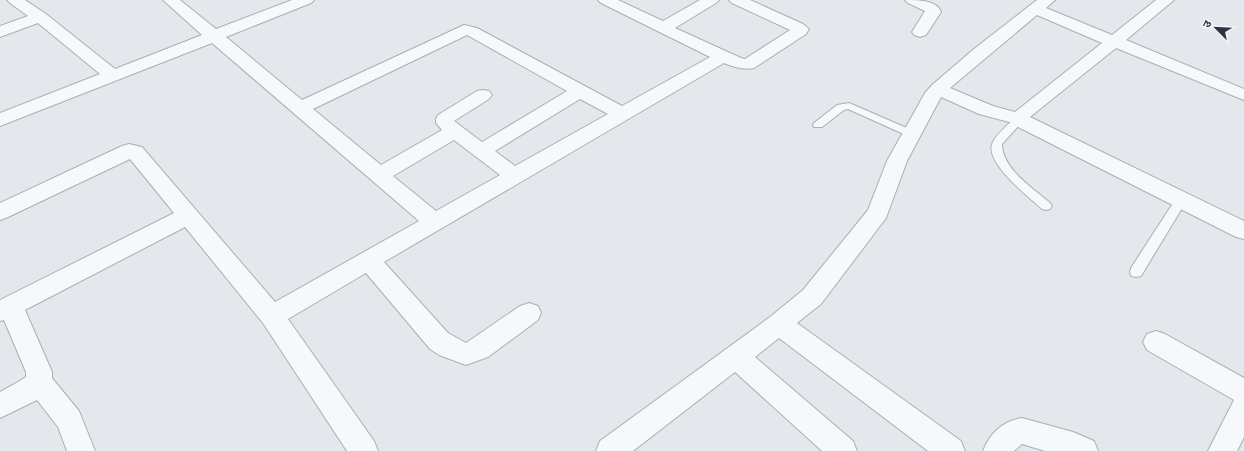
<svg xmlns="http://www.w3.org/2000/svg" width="1244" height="451" viewBox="0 0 1244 451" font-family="'Space Grotesk','Noto Sans Devanagari',sans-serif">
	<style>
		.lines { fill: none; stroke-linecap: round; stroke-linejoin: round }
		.lane-casing { stroke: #a9aeb7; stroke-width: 2 }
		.street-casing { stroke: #a9aeb7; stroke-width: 2 }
		.lane { fill: #f7f8fa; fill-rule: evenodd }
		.street { fill: #f7f8fa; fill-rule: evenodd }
	</style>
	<rect width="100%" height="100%" fill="#e4e7ec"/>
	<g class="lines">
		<defs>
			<g id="lane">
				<path d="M849 103 916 132 917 134 912 137 908 136 848 109 844 110 822 127H814L813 125 814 123 837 105Z"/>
				<path d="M1020 116 1025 119 1002 144C1002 169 1033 188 1050 203L1052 206 1050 209 1046 210 1042 209C1030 198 982 161 993 142 998 132 1009 124 1016 117Z"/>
				<path d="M1181 196 1185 197 1187 200 1141 276 1136 277 1131 276 1130 272 1131 268 1177 197Z"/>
			</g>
			<g id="street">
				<path d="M7 0H25L46 14 115 69 202 35 163 0H180L216 29 292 0H314L311 3 226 37 302 100 464 25 477 28 622 106 710 57 601 3 598 0H618L663 21 700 0H719L716 3 675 28 741 58 745 59 790 30 732 3 729 0H750L803 24 809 29 806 34 754 68C743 70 734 67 724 63L384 262 448 333 466 343 520 306 529 303 538 306 541 313 538 320 488 357 466 365 439 355 430 349 366 273 288 319 374 441 378 451H347L263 323 185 227 25 310 52 372V378L79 411 95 451H67L58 427 37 400 0 418V392L18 382 26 377V372L4 320 0 321V300L174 213 130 159 8 217 0 220V203L122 146 129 144 142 147 275 302 419 221 212 43 0 126V113L100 74 38 23 0 37V26L28 16 10 3ZM467 35 567 91 482 142 454 121 489 99 492 95 489 91 483 90 477 91 438 115 436 119V123L442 130 381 165 313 109ZM580 99 608 114 515 166 495 151ZM454 140 500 175 436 211 393 176Z"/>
				<path d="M905 0C918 0 937 0 941 12L926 35 920 37 914 35 912 32 925 11 908 3Z"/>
				<path d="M1037 0H1055L1046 8 1112 35 1156 0H1174L1126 40 1244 89V100L1116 48 1030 117 1244 221V239L1236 237 1020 128 1013 123 979 114 941 97 907 161 886 218 821 304 797 323 961 441 965 451H928L779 338 755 357 853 441 857 451H822L735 372 633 451H596L600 441 770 317 803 290 868 210 887 161 925 93 932 85 974 49ZM1037 15 1102 43 1015 112 993 106 950 88Z"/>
				<path d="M1156 331 1165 334 1244 378V437L1237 451H1208L1234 400 1147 350 1143 342 1147 334Z"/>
				<path d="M1022 418 1073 432 1094 441 1098 451H1045L1022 444 1014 451H983C990 433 1003 421 1022 418Z"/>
			</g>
		</defs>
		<use href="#lane" class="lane-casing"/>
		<use href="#street" class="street-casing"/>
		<use href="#lane" class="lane"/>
		<use href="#street" class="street"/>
	</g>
	<g transform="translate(1216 28) rotate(294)" stroke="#f4f6f9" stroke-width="3" paint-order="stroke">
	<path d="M0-3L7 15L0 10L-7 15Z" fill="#2b3445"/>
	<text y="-6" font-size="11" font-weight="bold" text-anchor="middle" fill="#2b3445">उ</text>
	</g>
</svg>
